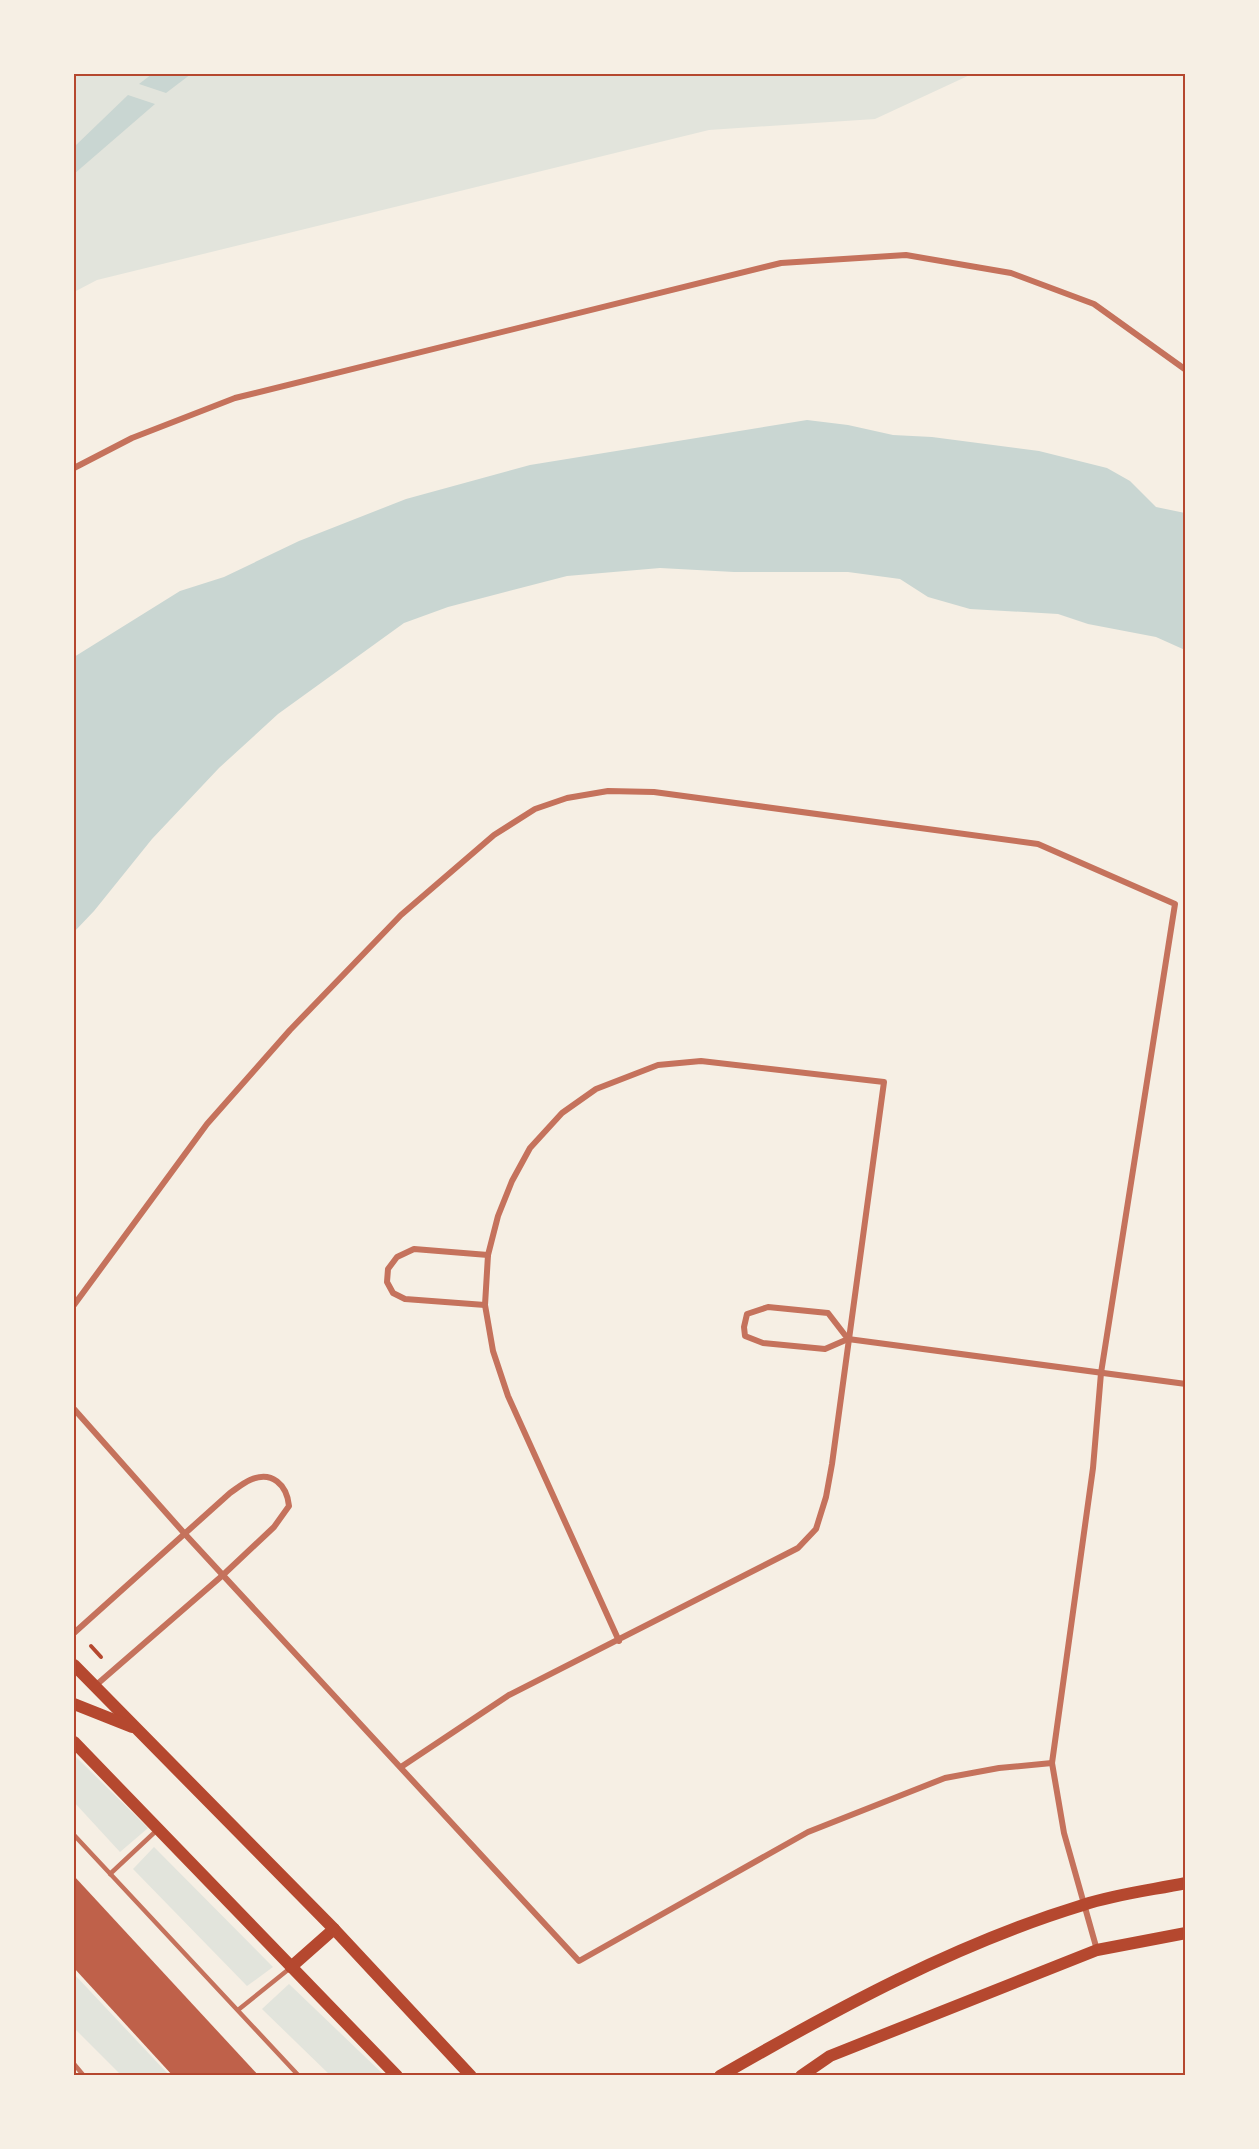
<svg xmlns="http://www.w3.org/2000/svg" width="1259" height="2149" viewBox="0 0 1259 2149" font-family="'Varela Round',sans-serif">
	<style>
		.green { fill: #e2e4dc }
		.water { fill: #c9d6d2 }
		.building { fill: #bf614a }
		.lines { fill: none; stroke-linecap: round; stroke-linejoin: round }
		.path { stroke: #b5482f; stroke-width: 4 }
		.service { stroke: #c5725c; stroke-width: 4.5 }
		.minor { stroke: #c5725c; stroke-width: 6 }
		.secondary { stroke: #b5482f; stroke-width: 12 }
		.neatline { fill: none; stroke: #b5482f; stroke-width: 2 }
	</style>
	<rect width="100%" height="100%" fill="#f6efe4"/>
	<g class="green">
		<path d="M74 74H972L875 119 709 130 97 280 74 292Z"/>
		<path d="M74 1755 148 1828 120 1852 74 1802Z"/>
		<path d="M154 1847 273 1967 247 1986 133 1869Z"/>
		<path d="M74 1974 169 2075H121L74 2028Z"/>
		<path d="M289 1984 384 2075H330L262 2009Z"/>
	</g>
	<g class="water">
		<path d="M152 74H191L166 93 139 84Z"/>
		<path d="M128 95 155 104 74 174V147Z"/>
		<path d="M807 420 848 425 893 435 932 437 1039 451 1107 468 1130 481 1156 507 1185 513V650L1156 637 1088 624 1058 614 970 609 928 597 900 579 848 572H734L660 568 567 576 448 607 404 623 278 714 219 768 152 839 94 911 74 932V657L180 591 224 577 299 541 406 499 530 465Z"/>
	</g>
	<path class="building" d="M74 1876 259 2076H173L74 1968Z"/>
	<g class="lines">
		<path class="path" d="M91 1646 101 1657"/>
		<g class="service">
			<path d="M74 1835 299 2076"/>
			<path d="M110 1874 156 1831"/>
			<path d="M238 2010 289 1969"/>
			<path d="M74 2064 84 2076"/>
		</g>
		<g class="minor">
			<path d="M74 468 132 438 235 398 781 263 906 255 1011 273 1094 304 1186 370"/>
			<path d="M74 1305 207 1124 290 1030 401 915 494 835 535 809 567 798 608 791 654 792 1038 844 1175 904 1101 1373 1093 1468 1052 1763 1064 1833 1097 1950"/>
			<path d="M485 1305 405 1299 393 1293 387 1282 388 1269 397 1257 414 1249 488 1255"/>
			<path d="M848 1339 828 1313 768 1307 747 1314 744 1327 745 1336 763 1343 825 1349 848 1339 1186 1384"/>
			<path d="M74 1409 184 1533 579 1961 808 1832 945 1778 999 1768 1052 1763"/>
			<path d="M74 1633 230 1493C236 1489 243 1483 250 1480 272 1470 287 1485 289 1506L274 1527 223 1575 95 1686"/>
			<path d="M401 1767 509 1695 798 1548 816 1529 826 1497 832 1464 884 1082 701 1061 658 1065 596 1089 562 1113 530 1148 512 1181 498 1216 488 1255 485 1305 493 1351 508 1396 619 1641"/>
		</g>
		<g class="secondary">
			<path d="M74 1665 334 1929 471 2076"/>
			<path d="M74 1704 132 1727"/>
			<path d="M74 1742 397 2076"/>
			<path d="M291 1967 334 1929"/>
			<path d="M720 2076C836 2009 955 1944 1083 1905 1116 1894 1152 1890 1186 1883"/>
			<path d="M801 2076 830 2056 1097 1950 1186 1933"/>
		</g>
	</g>
	<rect width="1259" height="2149" fill="none" stroke="#f6efe4" stroke-width="150"/>
	<rect x="75" y="75" width="1109" height="1999" class="neatline"/>
</svg>
